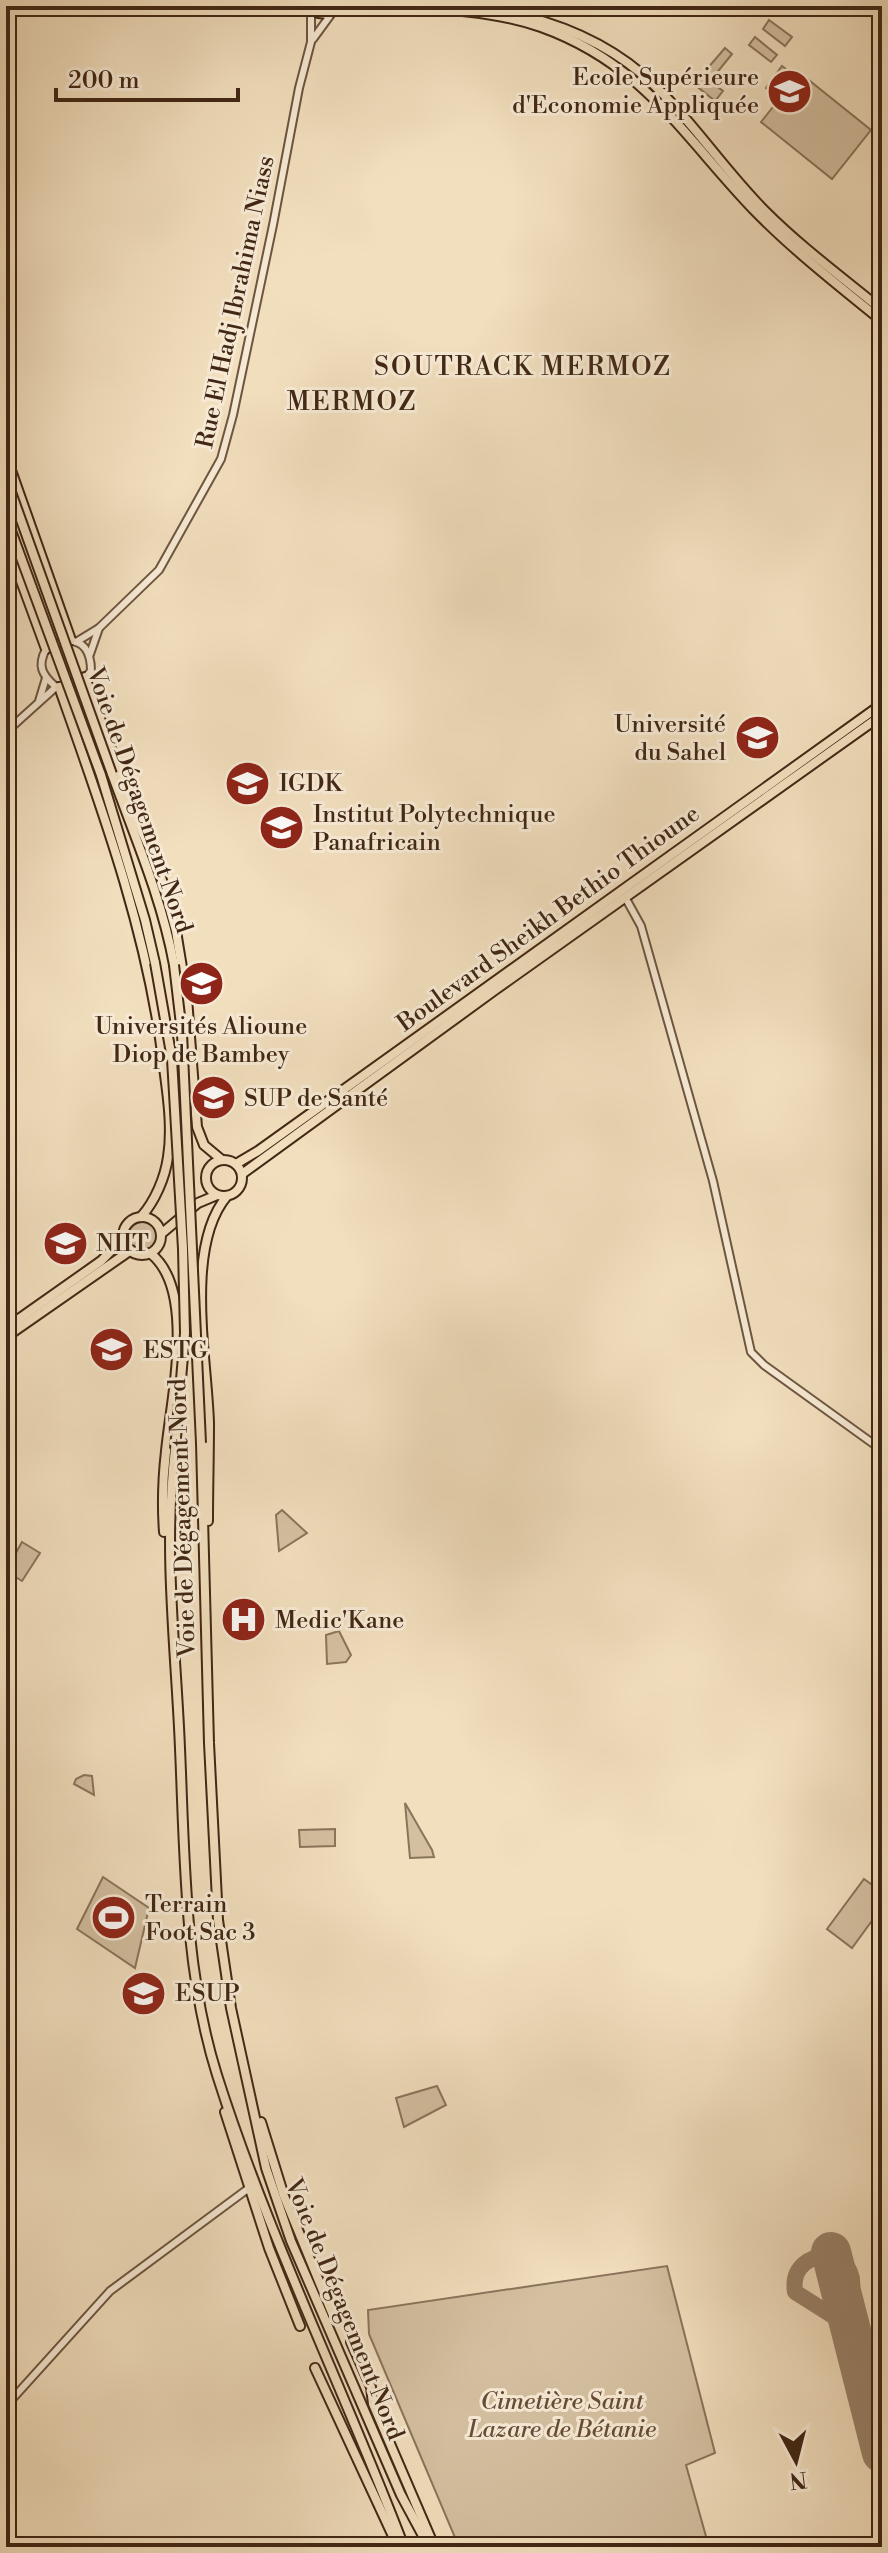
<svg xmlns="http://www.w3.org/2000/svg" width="888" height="2553" viewBox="0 0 888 2553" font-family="'Libre Bodoni',serif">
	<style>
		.green { fill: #d4c0a1; stroke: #8a745b; stroke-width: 2 }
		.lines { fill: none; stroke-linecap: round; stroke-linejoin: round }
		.taxiway { stroke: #9a836a; stroke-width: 16 }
		.runway { stroke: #9a836a; stroke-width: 40 }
		.tertiary-casing { stroke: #6d553f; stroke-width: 10 }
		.primary-casing { stroke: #412715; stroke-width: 12 }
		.trunk-casing { stroke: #412715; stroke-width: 12 }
		.tertiary { stroke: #f7ead5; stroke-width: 6 }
		.primary { stroke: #f2dfbe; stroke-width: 8 }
		.trunk { stroke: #f2dfbe; stroke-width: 8 }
		.trunk-bridge-casing { stroke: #412715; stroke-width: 12; stroke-linecap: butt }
		.trunk-bridge { stroke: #f2dfbe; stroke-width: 8 }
		.labels { text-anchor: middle; stroke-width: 6; stroke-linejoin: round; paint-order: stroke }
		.poi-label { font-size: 24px; fill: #412715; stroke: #f7ead5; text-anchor: start }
		.street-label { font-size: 24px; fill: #412715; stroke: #f7ead5 }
		.park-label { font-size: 24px; font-style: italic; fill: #664d38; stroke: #f7ead5 }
		.neighbourhood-label { font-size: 26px; letter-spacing: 2px; fill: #412715; stroke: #f7ead5 }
	</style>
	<rect width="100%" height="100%" fill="#f2dfbe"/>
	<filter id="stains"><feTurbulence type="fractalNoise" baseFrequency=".0025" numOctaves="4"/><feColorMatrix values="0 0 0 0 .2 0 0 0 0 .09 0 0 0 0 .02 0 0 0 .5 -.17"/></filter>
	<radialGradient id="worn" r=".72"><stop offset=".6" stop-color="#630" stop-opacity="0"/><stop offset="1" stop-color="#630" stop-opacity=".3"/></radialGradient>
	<g class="green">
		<path d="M769 20 792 37 785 46 763 29Z"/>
		<path d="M755 37 777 55 771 62 749 45Z"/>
		<path d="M725 48 732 54 710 81 723 91 715 101 694 84Z"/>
		<path d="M782 66 794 75 778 97 766 88Z"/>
		<path d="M800 73 871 130 832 179 761 122Z"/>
		<circle cx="143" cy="1237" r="15"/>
		<path d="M282 1510 307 1533 279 1551 276 1515Z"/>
		<path d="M22 1542 40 1553 22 1581 6 1571Z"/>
		<path d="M339 1631 351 1655 346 1662 327 1664 326 1635Z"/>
		<path d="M84 1775 92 1776 94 1795 74 1784 76 1779Z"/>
		<path d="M405 1803 432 1850 434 1857 410 1858Z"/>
		<path d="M335 1829V1846L300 1847 299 1830Z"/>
		<path d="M103 1877 149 1908 135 1968 77 1929Z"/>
		<path d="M864 1879 882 1892V1907L852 1948 827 1929Z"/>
		<path d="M437 2086 446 2105 404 2127 396 2098Z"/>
		<path d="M667 2266 715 2453 686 2465 709 2547H459L369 2334 368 2310Z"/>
	</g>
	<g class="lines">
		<path class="taxiway" d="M845 2308C878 2246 787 2240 795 2292L844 2323 855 2348"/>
		<path class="runway" d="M831 2252 882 2453"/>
		<defs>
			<g id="tertiary">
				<path d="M313 39 332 13"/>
				<path d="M65 640C85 640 91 653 91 671L83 680 56 687C42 675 37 666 46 649Z"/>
				<path d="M76 642 99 628 159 570 221 459 233 415 273 225 299 88 311 42V7"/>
				<path d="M90 654 99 628"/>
				<path d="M39 701 46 678"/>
				<path d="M6 732 56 687"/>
				<path d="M625 897 641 926 713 1181 751 1352 764 1365 882 1450"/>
				<path d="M6 2406 110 2291 249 2188"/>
			</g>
			<g id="primary">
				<path d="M310 6 318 13 328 14 340 6"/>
				<path d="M361 6C420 9 484 7 541 27 644 64 683 136 754 210 793 250 839 286 882 321"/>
				<path d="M467 6C531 13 592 32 642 74 688 114 722 168 765 211 801 247 843 278 882 310"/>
				<path d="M338 8 355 6"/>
				<circle cx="224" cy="1178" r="18"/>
				<path d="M236 1164 258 1151 882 704"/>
				<path d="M242 1174 495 990 882 715"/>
				<circle cx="142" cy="1236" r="19"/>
				<path d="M161 1234 198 1203 217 1195"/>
				<path d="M6 1328 101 1261 124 1238"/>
				<path d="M6 1337 131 1250"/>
			</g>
			<g id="trunk">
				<path d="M6 456 71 640"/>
				<path d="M6 540 46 649"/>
				<path d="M85 677 138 823 158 866 176 931 187 998 197 1127 204 1145 222 1160"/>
				<path d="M59 687C102 809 147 931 163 1060 167 1091 173 1126 168 1157 165 1178 155 1201 141 1217"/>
				<path d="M112 774C135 837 162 899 174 965"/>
				<path d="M101 775 145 920 155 963"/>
				<path d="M150 1253C197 1289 171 1399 166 1451 163 1477 162 1505 164 1532"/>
				<path d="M201 1443 209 1743 218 1920 231 2008 266 2168 291 2241 401 2495 429 2547"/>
				<path d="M175 1449C164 1546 174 1631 179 1727 185 1842 182 1964 217 2075 268 2236 344 2389 404 2547"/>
				<path d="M208 1521C208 1488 209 1455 209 1423 207 1358 184 1247 227 1196"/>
				<path d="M225 2112 269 2248 300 2326"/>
				<path d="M261 2122 284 2196 335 2320"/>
				<path d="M351 2342 371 2387 373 2404 434 2546"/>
				<path d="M315 2368 398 2547"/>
			</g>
		</defs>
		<use href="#tertiary" class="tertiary-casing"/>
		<use href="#primary" class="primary-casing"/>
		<use href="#trunk" class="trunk-casing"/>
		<use href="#tertiary" class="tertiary"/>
		<use href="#primary" class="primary"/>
		<use href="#trunk" class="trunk"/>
		<defs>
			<g id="trunk-bridge">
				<path d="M6 478 112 774"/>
				<path d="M6 517 101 775"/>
				<path d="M155 963 172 1059 183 1249 185 1333 175 1449"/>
				<path d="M174 965 182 1033 201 1443"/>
			</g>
		</defs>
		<use href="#trunk-bridge" class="trunk-bridge-casing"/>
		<use href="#trunk-bridge" class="trunk-bridge"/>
	</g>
	<defs>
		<symbol id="university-disc" viewBox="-11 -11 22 22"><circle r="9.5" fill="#8f2418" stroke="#f7ead5"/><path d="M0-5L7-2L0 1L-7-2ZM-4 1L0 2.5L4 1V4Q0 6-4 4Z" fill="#fff"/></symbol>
		<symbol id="hospital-disc" viewBox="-11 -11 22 22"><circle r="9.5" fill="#8f2418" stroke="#f7ead5"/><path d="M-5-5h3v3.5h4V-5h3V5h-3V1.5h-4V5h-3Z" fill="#fff"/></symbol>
		<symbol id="stadium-disc" viewBox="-11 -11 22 22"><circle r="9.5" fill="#8f2418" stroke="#f7ead5"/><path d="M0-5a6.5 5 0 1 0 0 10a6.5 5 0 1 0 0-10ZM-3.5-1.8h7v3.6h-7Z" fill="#fff"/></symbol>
	</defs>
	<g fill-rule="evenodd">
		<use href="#university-disc" x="764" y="66" width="51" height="51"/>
		<use href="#university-disc" x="732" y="712" width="51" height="51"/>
		<use href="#university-disc" x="222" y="758" width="51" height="51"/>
		<use href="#university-disc" x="256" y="802" width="51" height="51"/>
		<use href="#university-disc" x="176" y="958" width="51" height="51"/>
		<use href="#university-disc" x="188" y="1072" width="51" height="51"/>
		<use href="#university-disc" x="40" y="1218" width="51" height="51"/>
		<use href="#university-disc" x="86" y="1324" width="51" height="51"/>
		<use href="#hospital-disc" x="218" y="1594" width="51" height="51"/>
		<use href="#stadium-disc" x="88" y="1892" width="51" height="51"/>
		<use href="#university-disc" x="118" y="1968" width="51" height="51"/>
	</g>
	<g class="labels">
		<g class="poi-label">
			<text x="759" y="85" text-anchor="end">Ecole Supérieure<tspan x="759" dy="28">d'Economie Appliquée</tspan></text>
			<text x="726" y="732" text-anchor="end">Université<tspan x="726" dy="28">du Sahel</tspan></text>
			<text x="279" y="791">IGDK</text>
			<text x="313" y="822">Institut Polytechnique<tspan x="313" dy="28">Panafricain</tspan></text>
			<text x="201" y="1034" text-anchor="middle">Universités Alioune<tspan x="201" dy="28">Diop de Bambey</tspan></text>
			<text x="244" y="1106">SUP de Santé</text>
			<text x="96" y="1251">NIIT</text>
			<text x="143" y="1358">ESTG</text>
			<text x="275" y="1628">Medic'Kane</text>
			<text x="145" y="1912">Terrain<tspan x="145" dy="28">Foot Sac 3</tspan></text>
			<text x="175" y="2001">ESUP</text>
		</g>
		<g class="street-label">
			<text transform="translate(235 302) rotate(-78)" y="8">Rue El Hadj Ibrahima Niass</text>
			<text transform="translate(140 800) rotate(71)" y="8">Voie de Dégagement Nord</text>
			<text transform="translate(548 918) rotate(-36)" y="8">Boulevard Sheikh Bethio Thioune</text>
			<text transform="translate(182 1518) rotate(-92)" y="8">Voie de Dégagement Nord</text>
			<text transform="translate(345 2309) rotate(68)" y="8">Voie de Dégagement Nord</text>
		</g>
		<g class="park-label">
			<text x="562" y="2409">Cimetière Saint<tspan x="562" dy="28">Lazare de Bétanie</tspan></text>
		</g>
		<g class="neighbourhood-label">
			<text x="523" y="375">SOUTRACK MERMOZ</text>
			<text x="352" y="410">MERMOZ</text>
		</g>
	</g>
	<rect width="888" height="2553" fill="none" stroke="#f2dfbe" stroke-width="32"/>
	<rect x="8" y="8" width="872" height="2537" fill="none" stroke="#412715" stroke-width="4"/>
	<rect x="16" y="16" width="856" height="2521" fill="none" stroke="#412715" stroke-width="2"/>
	<g transform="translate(796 2461) rotate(173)" stroke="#f7ead5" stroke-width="6" paint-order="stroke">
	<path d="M0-6L14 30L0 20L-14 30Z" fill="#412715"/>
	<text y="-12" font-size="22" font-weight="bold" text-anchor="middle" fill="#412715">N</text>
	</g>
	<path d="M56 88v12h182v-12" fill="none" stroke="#412715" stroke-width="4"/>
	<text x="68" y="88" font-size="24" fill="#412715" stroke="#f7ead5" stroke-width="6" paint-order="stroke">200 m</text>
	<rect width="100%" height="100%" filter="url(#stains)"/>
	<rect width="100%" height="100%" fill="url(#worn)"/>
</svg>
